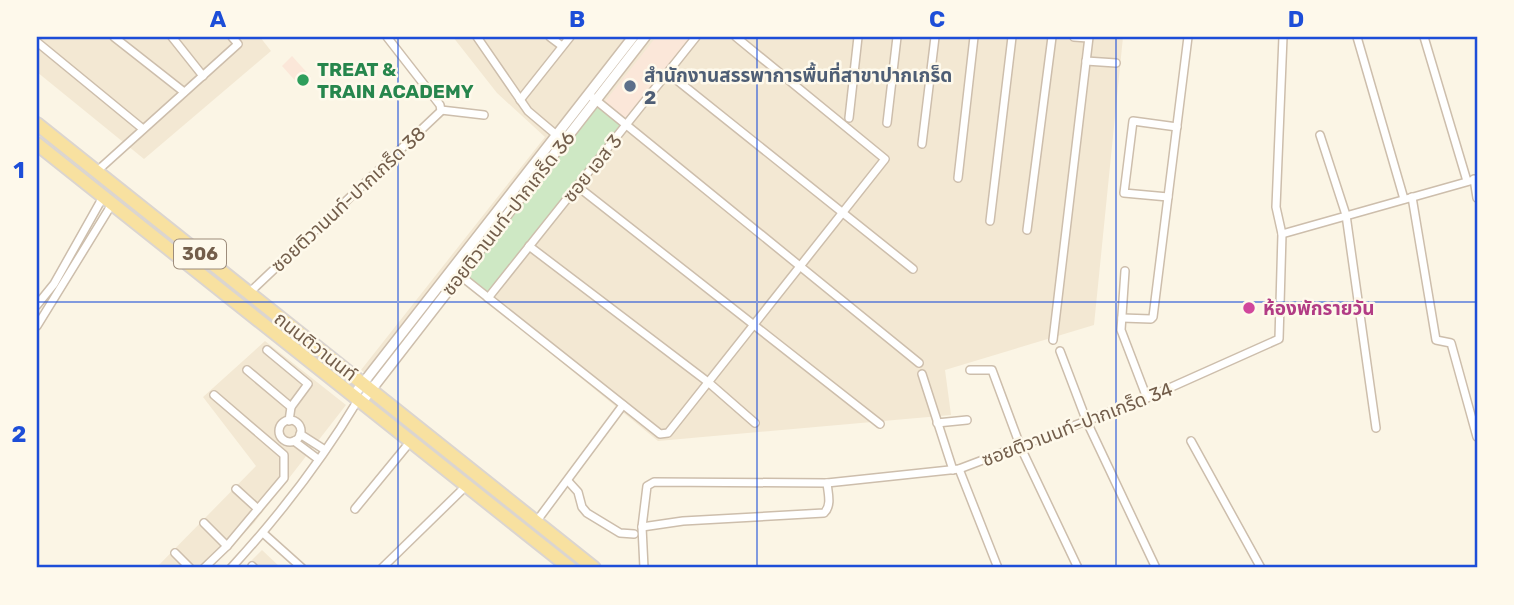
<svg xmlns="http://www.w3.org/2000/svg" width="1514" height="605" viewBox="0 0 1514 605" font-family="Rubik,'Noto Sans Thai',sans-serif">
	<style>
		.residential { fill: #f3e8d3 }
		.commercial { fill: #fbe7d9 }
		.green { fill: #cee8c4 }
		.lines { fill: none; stroke-linecap: round; stroke-linejoin: round }
		.minor-casing { stroke: #cdbeac; stroke-width: 10 }
		.tertiary-casing { stroke: #cdbeac; stroke-width: 12 }
		.primary-casing { stroke: #dbd5d0; stroke-width: 16 }
		.minor { stroke: #fff; stroke-width: 7 }
		.tertiary { stroke: #fff; stroke-width: 9 }
		.primary { stroke: #f8e1a0; stroke-width: 12 }
		.grid { fill: none; stroke: #1d4ed8; stroke-width: 2; stroke-opacity: 0.55 }
		.leisure-dot { fill: #2e9e5b; stroke: #fef9eb; stroke-width: 2.5 }
		.service-dot { fill: #5c6f8a; stroke: #fef9eb; stroke-width: 2.5 }
		.hotel-dot { fill: #d1479c; stroke: #fef9eb; stroke-width: 2.5 }
		.labels { text-anchor: middle; stroke-width: 5; stroke-linejoin: round; paint-order: stroke }
		.shield { fill: #fef9eb; stroke: #9d8c7b; stroke-width: 2 }
		.shield-label { font-size: 18px; font-weight: bold; fill: #735e4b }
		.leisure-label { font-size: 19px; font-weight: bold; fill: #27864d; stroke: #fef9eb; text-anchor: start }
		.service-label { font-size: 19px; font-weight: bold; fill: #4e5e75; stroke: #fef9eb; text-anchor: start }
		.street-label { font-size: 19px; fill: #735e4b; stroke: #fef9eb }
		.hotel-label { font-size: 19px; font-weight: bold; fill: #b23c85; stroke: #fef9eb; text-anchor: start }
		.neatline { fill: none; stroke: #1d4ed8; stroke-width: 2.5 }
		.grid-label { font-size: 23px; text-anchor: middle; font-weight: bold; fill: #1d4ed8 }
	</style>
	<rect width="100%" height="100%" fill="#fbf5e5"/>
	<g class="residential">
		<path d="M37 37H260L271 51 144 159 37 72Z"/>
		<path d="M453 37H1123L1094 325 945 370 951 415 658 441 462 281 380 386 361 370 545 137 497 93Z"/>
		<path d="M265 341 346 405 254 523 210 568H156L256 466 203 397Z"/>
		<path d="M262 550 281 568H244Z"/>
	</g>
	<g class="commercial">
		<path d="M656 37H691L487 293 466 277Z"/>
		<path d="M292 56 311 77 300 86 282 66Z"/>
	</g>
	<path class="green" d="M598 104 626 125 488 298 463 277Z"/>
	<g class="lines">
		<defs>
			<g id="minor">
				<path d="M114 37 184 92"/>
				<path d="M172 37 203 76"/>
				<path d="M477 37 528 111 560 138"/>
				<path d="M550 37 562 46"/>
				<path d="M1074 37 1088 38"/>
				<path d="M1357 37 1404 199"/>
				<path d="M1424 37 1467 181"/>
				<path d="M37 42 143 129"/>
				<path d="M1086 61 1116 63"/>
				<path d="M668 73 913 269"/>
				<path d="M592 97 919 363"/>
				<path d="M520 100 570 37"/>
				<path d="M441 110 484 115"/>
				<path d="M849 118 858 37"/>
				<path d="M887 123 897 37"/>
				<path d="M1320 135 1346 215 1376 428"/>
				<path d="M922 144 935 37"/>
				<path d="M96 172 238 44 232 37"/>
				<path d="M958 178 974 37"/>
				<path d="M1474 179 1477 198"/>
				<path d="M577 186 880 424"/>
				<path d="M1168 197 1124 193 1133 121 1177 127"/>
				<path d="M1412 197 1436 340 1451 343 1477 437"/>
				<path d="M990 221 1012 37"/>
				<path d="M1027 230 1052 37"/>
				<path d="M1282 234 1477 179"/>
				<path d="M529 246 708 382 755 423"/>
				<path d="M1125 271 1121 330 1147 398"/>
				<path d="M457 273 660 434 668 433 885 159 736 37"/>
				<path d="M249 293 441 111 440 105 387 37"/>
				<path d="M488 298 696 37"/>
				<path d="M37 305 54 284 103 197"/>
				<path d="M1122 318 1151 319 1153 317 1188 37"/>
				<path d="M37 326 112 204"/>
				<path d="M1053 340 1089 37"/>
				<path d="M267 350 308 384 291 407 289 421"/>
				<path d="M1060 351 1087 422 1156 568"/>
				<path d="M247 370 291 407"/>
				<path d="M970 370H992L1021 448 1078 568"/>
				<path d="M922 374 953 470"/>
				<circle cx="290" cy="431" r="11"/>
				<path d="M937 423 967 420"/>
				<path d="M300 434 325 450"/>
				<path d="M294 441 318 459"/>
				<path d="M1191 441 1261 568"/>
				<path d="M959 469 998 568"/>
				<path d="M568 481 578 492 582 507 587 513 620 533 634 534"/>
				<path d="M236 489 258 509"/>
				<path d="M355 509 410 442"/>
				<path d="M536 522 623 405"/>
				<path d="M204 523 227 546"/>
				<path d="M642 527 683 521 824 513C832 506 828 493 827 483"/>
				<path d="M263 533 302 568"/>
				<path d="M175 553 190 568"/>
				<path d="M252 566 254 568"/>
				<path d="M204 568 227 546 284 478V455L214 395"/>
				<path d="M231 568C278 517 322 460 358 400"/>
				<path d="M382 568 466 486"/>
				<path d="M644 568 642 527 647 486 654 482 827 483 959 469 1147 398 1279 339 1282 234 1276 207 1283 37"/>
			</g>
			<g id="tertiary">
				<path d="M353 396 633 37"/>
				<path d="M361 403 645 37"/>
			</g>
			<g id="primary">
				<path d="M37 124 594 568"/>
				<path d="M37 144 570 568"/>
			</g>
		</defs>
		<use href="#minor" class="minor-casing"/>
		<use href="#tertiary" class="tertiary-casing"/>
		<use href="#primary" class="primary-casing"/>
		<use href="#minor" class="minor"/>
		<use href="#tertiary" class="tertiary"/>
		<use href="#primary" class="primary"/>
	</g>
	<path class="grid" d="M398 37V568M757 37V568M1116 37V568M37 302H1477"/>
	<circle class="leisure-dot" cx="303" cy="80" r="7"/>
	<circle class="service-dot" cx="630" cy="86" r="7"/>
	<circle class="hotel-dot" cx="1249" cy="308" r="7"/>
	<g class="labels">
		<rect class="shield" x="174" y="239.5" width="52" height="29" rx="5"/>
		<g class="shield-label">
			<text x="200" y="260">306</text>
		</g>
		<g class="leisure-label">
			<text x="317" y="76">TREAT &amp;<tspan x="317" dy="22">TRAIN ACADEMY</tspan></text>
		</g>
		<g class="service-label">
			<text x="644" y="82">สำนักงานสรรพาการพื้นที่สาขาปากเกร็ด<tspan x="644" dy="22">2</tspan></text>
		</g>
		<g class="street-label">
			<text transform="translate(592 168) rotate(-51)" y="7">ซอย เอส 3</text>
			<text transform="translate(348 199) rotate(-43)" y="7">ซอยติวานนท์-ปากเกร็ด 38</text>
			<text transform="translate(508 213) rotate(-52)" y="7">ซอยติวานนท์-ปากเกร็ด 36</text>
			<text transform="translate(316 346) rotate(38)" y="7">ถนนติวานนท์</text>
			<text transform="translate(1077 424) rotate(-21)" y="7">ซอยติวานนท์-ปากเกร็ด 34</text>
		</g>
		<g class="hotel-label">
			<text x="1263" y="315">ห้องพักรายวัน</text>
		</g>
	</g>
	<rect width="1514" height="605" fill="none" stroke="#fef9eb" stroke-width="77"/>
	<rect x="38" y="38" width="1438" height="528" class="neatline"/>
	<g class="grid-label">
		<text x="218" y="27">A</text>
		<text x="577" y="27">B</text>
		<text x="937" y="27">C</text>
		<text x="1296" y="27">D</text>
		<text x="19" y="178">1</text>
		<text x="19" y="442">2</text>
	</g>
</svg>
